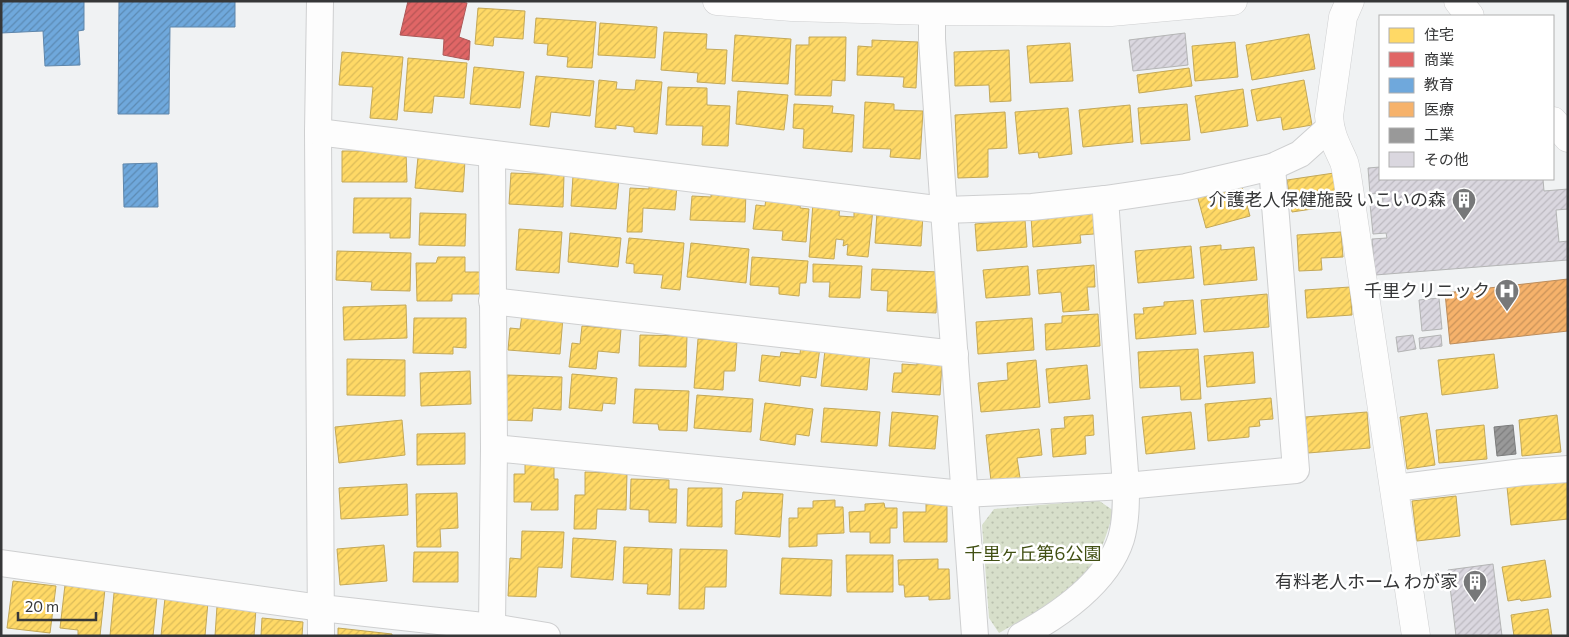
<svg xmlns="http://www.w3.org/2000/svg" width="1569" height="637" viewBox="0 0 1569 637" font-family="Commissioner,'Noto Sans JP',sans-serif">
	<style>
		.park { fill: url(#park-dots) }
		.homes { fill: url(#homes-hatch); stroke: #c3a858 }
		.shops { fill: url(#shops-hatch); stroke: #ad5858 }
		.schools { fill: url(#schools-hatch); stroke: #5e86ab }
		.health { fill: url(#health-hatch); stroke: #bc8d5c }
		.industry { fill: url(#industry-hatch); stroke: #7b7c7c }
		.building { fill: url(#building-hatch); stroke: #b4b5b5 }
		.lines { fill: none; stroke-linecap: round; stroke-linejoin: round }
		.street-casing { stroke: #cecfd0; stroke-width: 28 }
		.secondary-casing { stroke: #cecfd0; stroke-width: 29 }
		.street { stroke: #fdfdfd; stroke-width: 26 }
		.secondary { stroke: #fdfdfd; stroke-width: 28 }
		.labels { text-anchor: middle; stroke-width: 5; stroke-linejoin: round; paint-order: stroke }
		.poi-label { font-size: 18px; fill: #363738; stroke: #fff; text-anchor: end }
		.park-label { font-size: 18px; fill: #425014; stroke: #fff }
	</style>
	<defs>
		<pattern id="park-dots" width="8" height="8" patternUnits="userSpaceOnUse" patternTransform="scale(1.25)"><rect width="8" height="8" fill="#d7dfca"/><path d="M2 2h.1M6 6h.1" fill="none" stroke="#b9c0ae" stroke-width="1.8" stroke-linecap="round"/></pattern>
		<pattern id="homes-hatch" width="6" height="6" patternUnits="userSpaceOnUse" patternTransform="scale(1.25)"><rect width="6" height="6" fill="#ffd966"/><path d="M-1 1l2-2M0 6l6-6M5 7l2-2" fill="none" stroke="#dbbb59"/></pattern>
		<pattern id="shops-hatch" width="6" height="6" patternUnits="userSpaceOnUse" patternTransform="scale(1.25)"><rect width="6" height="6" fill="#e06666"/><path d="M-1 1l2-2M0 6l6-6M5 7l2-2" fill="none" stroke="#b65555"/></pattern>
		<pattern id="schools-hatch" width="6" height="6" patternUnits="userSpaceOnUse" patternTransform="scale(1.25)"><rect width="6" height="6" fill="#6fa8dc"/><path d="M-1 1l2-2M0 6l6-6M5 7l2-2" fill="none" stroke="#5c8ab3"/></pattern>
		<pattern id="health-hatch" width="6" height="6" patternUnits="userSpaceOnUse" patternTransform="scale(1.25)"><rect width="6" height="6" fill="#f6b26b"/><path d="M-1 1l2-2M0 6l6-6M5 7l2-2" fill="none" stroke="#c89259"/></pattern>
		<pattern id="industry-hatch" width="6" height="6" patternUnits="userSpaceOnUse" patternTransform="scale(1.25)"><rect width="6" height="6" fill="#999"/><path d="M-1 1l2-2M0 6l6-6M5 7l2-2" fill="none" stroke="#7e7e7e"/></pattern>
		<pattern id="building-hatch" width="6" height="6" patternUnits="userSpaceOnUse" patternTransform="scale(1.25)"><rect width="6" height="6" fill="#dad7df"/><path d="M-1 1l2-2M0 6l6-6M5 7l2-2" fill="none" stroke="#bcb9c0"/></pattern>
	</defs>
	<rect width="100%" height="100%" fill="#f0f2f3"/>
	<path class="park" d="M1098 500 1114 511C1108 529 1103 549 1092 565 1073 592 1028 617 999 633L989 618 982 525 994 509Z"/>
	<g class="homes">
		<path d="M478 8 525 11 523 39 494 37 493 46 475 44Z"/>
		<path d="M536 18 596 22 592 68 567 67 568 57 547 55 548 44 534 43Z"/>
		<path d="M600 23 657 27 655 58 598 55Z"/>
		<path d="M664 32 707 34 706 49 727 50 725 84 697 82 698 73 661 70Z"/>
		<path d="M1309 34 1315 69 1252 80 1246 45Z"/>
		<path d="M735 35 791 39 788 84 732 81Z"/>
		<path d="M809 37H846L845 81 832 80 831 96 795 95 796 45H809Z"/>
		<path d="M872 40 918 42 916 88 903 87 904 77 857 75 858 46 872 47Z"/>
		<path d="M1235 42 1238 77 1195 81 1192 46Z"/>
		<path d="M1070 43 1073 81 1030 83 1027 46Z"/>
		<path d="M1009 50 1011 101 990 102 989 85 955 86 954 52Z"/>
		<path d="M342 52 403 57 397 120 370 118 373 87 339 85Z"/>
		<path d="M408 58 467 63 464 98 434 96 432 113 404 111Z"/>
		<path d="M474 67 524 72 520 108 470 104Z"/>
		<path d="M1189 68 1192 86 1139 93 1137 75Z"/>
		<path d="M536 76 594 81 590 116 551 112 549 127 530 125Z"/>
		<path d="M599 80 617 82 616 89 635 90 636 80 662 82 657 134 634 132V127L616 125V129L595 127Z"/>
		<path d="M1304 80 1312 125 1283 130 1281 117 1257 121 1251 90Z"/>
		<path d="M668 87 707 88V105L730 106 728 146 702 145 703 126 666 125Z"/>
		<path d="M1243 89 1248 126 1201 133 1195 96Z"/>
		<path d="M738 91 788 95 784 130 736 124Z"/>
		<path d="M865 102 894 104V110L923 111 920 159 890 157 891 149 863 148Z"/>
		<path d="M794 104 833 106 832 113 854 115 852 152 803 148 804 129 793 128Z"/>
		<path d="M1187 104 1190 140 1141 144 1138 108Z"/>
		<path d="M1130 105 1133 142 1083 147 1079 110Z"/>
		<path d="M1068 108 1072 154 1039 158 1038 152 1019 154 1015 112Z"/>
		<path d="M1005 112 1007 148 988 149V177L958 178 955 115Z"/>
		<path d="M342 151H406L407 182H342Z"/>
		<path d="M418 157 465 161 463 192 415 188Z"/>
		<path d="M511 173 564 175 563 207 509 204Z"/>
		<path d="M1334 173 1339 205 1292 212 1287 180Z"/>
		<path d="M573 176 619 179 616 209 571 206Z"/>
		<path d="M649 183 677 185 675 210 643 208 642 232H627L630 188 649 189Z"/>
		<path d="M1241 183 1250 216 1206 228 1197 195Z"/>
		<path d="M711 189 746 191 745 222 690 220 692 196 711 197Z"/>
		<path d="M354 198H411L410 238H390V233H353Z"/>
		<path d="M766 198 801 201 800 208 809 209 806 242 782 240 783 231 753 229 756 205 765 206Z"/>
		<path d="M813 203 840 205 839 216 854 217V207L873 209 868 257 847 255 848 244 843 246 844 240 836 239 834 259 809 257Z"/>
		<path d="M877 212 923 215 921 246 875 243Z"/>
		<path d="M1093 212 1094 234 1080 235 1081 243 1033 247 1031 217Z"/>
		<path d="M420 213 466 214 465 246 419 245Z"/>
		<path d="M1025 220 1027 247 977 251 975 224Z"/>
		<path d="M519 229 562 232 559 273 516 270Z"/>
		<path d="M1341 232 1343 257 1321 258 1322 270 1299 271 1297 235Z"/>
		<path d="M570 233 621 238 618 267 568 262Z"/>
		<path d="M629 238 684 243 680 290 661 288 663 275 634 273V264L626 263Z"/>
		<path d="M691 243 749 249 746 283 687 277Z"/>
		<path d="M1221 245V250L1254 247 1257 280 1204 285 1200 247Z"/>
		<path d="M1191 246 1194 278 1138 283 1135 251Z"/>
		<path d="M337 251 411 253 410 291 371 290 372 282 336 280Z"/>
		<path d="M438 257H465V272H481V294H452V301H417L416 263H436Z"/>
		<path d="M752 257 808 261 806 283H800L799 296 779 294V287L750 285Z"/>
		<path d="M813 264 862 266 860 298 829 297 830 282H813Z"/>
		<path d="M1094 265 1095 287H1087L1089 310 1063 312 1061 292 1039 294 1037 270Z"/>
		<path d="M1028 266 1030 295 986 298 983 270Z"/>
		<path d="M872 269 938 272 936 313 887 311 888 291 871 290Z"/>
		<path d="M1350 287 1352 315 1307 318 1305 290Z"/>
		<path d="M1267 294 1269 327 1204 332 1201 300Z"/>
		<path d="M1193 300 1196 334 1136 339 1134 314H1144L1143 308 1164 306V302Z"/>
		<path d="M406 305 407 338 344 340 343 307Z"/>
		<path d="M522 314 563 317 560 354 508 350 510 328 520 329Z"/>
		<path d="M1098 314 1100 346 1046 350 1045 324 1062 323V316Z"/>
		<path d="M414 318H466V348L453 347V354L413 353Z"/>
		<path d="M1032 318 1034 350 978 354 976 322Z"/>
		<path d="M582 326 621 329 619 353 598 351 596 369 569 367 572 343 580 344Z"/>
		<path d="M640 335 687 336 686 367 639 366Z"/>
		<path d="M698 339 737 341 735 371H724L723 390 694 388Z"/>
		<path d="M801 345 820 347 816 378 801 376 800 386 759 381 762 355 780 357 781 352 800 354Z"/>
		<path d="M1198 349 1201 399 1181 400 1180 386 1140 388 1138 352Z"/>
		<path d="M825 350 870 354 867 390 821 386Z"/>
		<path d="M1253 352 1255 383 1207 387 1204 356Z"/>
		<path d="M1494 354 1498 388 1442 395 1438 360Z"/>
		<path d="M347 359 405 360V396L347 395Z"/>
		<path d="M1036 360 1040 407 981 412 978 383 1008 380 1007 363Z"/>
		<path d="M917 361 942 362 940 395 892 392 894 373H902V364L917 365Z"/>
		<path d="M1087 365 1090 399 1049 403 1046 369Z"/>
		<path d="M470 371 471 404 421 406 420 373Z"/>
		<path d="M572 374 617 378 615 404 603 403 602 411 569 408Z"/>
		<path d="M507 375 562 377 561 410 533 408 532 421 505 420Z"/>
		<path d="M635 389 689 391 687 431 659 430 658 424 633 423Z"/>
		<path d="M697 395 753 399 751 432 694 428Z"/>
		<path d="M1271 398 1273 419 1259 420 1260 426 1249 427V437L1208 441 1205 404Z"/>
		<path d="M765 403 813 409 809 436 796 434 795 445 760 440Z"/>
		<path d="M824 408 880 412 877 446 821 442Z"/>
		<path d="M892 412 938 416 935 449 889 446Z"/>
		<path d="M1191 412 1195 449 1146 454 1142 417Z"/>
		<path d="M1367 412 1370 448 1308 453 1305 417Z"/>
		<path d="M1427 413 1435 465 1407 469 1400 417Z"/>
		<path d="M1093 415 1094 435 1085 436 1086 454 1053 457 1051 429 1065 428 1064 417Z"/>
		<path d="M1557 415 1561 452 1522 456 1519 420Z"/>
		<path d="M402 420 405 455 339 463 335 427Z"/>
		<path d="M1484 425 1487 459 1439 463 1436 430Z"/>
		<path d="M1039 429 1042 455 1017 458 1020 478 991 481 986 435Z"/>
		<path d="M465 433V464L417 465V434Z"/>
		<path d="M525 464H554V479H558V510H531L532 502H514V474H525Z"/>
		<path d="M585 472 627 473 626 510 597 509 596 529H574L575 495H585Z"/>
		<path d="M631 479 669 480V489H677L676 523 649 522V510L630 509Z"/>
		<path d="M1568 480V519L1511 525 1507 487Z"/>
		<path d="M407 484 408 515 341 519 339 488Z"/>
		<path d="M688 488H722V527L687 526Z"/>
		<path d="M743 492 783 494 780 537 735 534 736 501 742 499Z"/>
		<path d="M457 493 458 528 440 529 441 547H417L416 494Z"/>
		<path d="M1456 496 1460 536 1417 541 1412 501Z"/>
		<path d="M835 500V507H843L844 533 817 534V546L789 547V518H798V508H813V501Z"/>
		<path d="M884 503 885 508H897V528H890V543H870V532H850L849 512 865 511V504Z"/>
		<path d="M926 504H947V542H904L903 512H926Z"/>
		<path d="M522 531 564 532 562 568 538 567 536 597 508 596 510 558 521 559Z"/>
		<path d="M573 538 616 541 613 580 571 577Z"/>
		<path d="M384 545 387 581 340 585 337 549Z"/>
		<path d="M624 547 672 549 670 595 647 594 648 584 623 583Z"/>
		<path d="M680 549 727 550 726 587H705L704 609H679Z"/>
		<path d="M414 552H458V582H413Z"/>
		<path d="M846 555H893V592H847Z"/>
		<path d="M782 558 832 560 831 596 780 594Z"/>
		<path d="M938 559V569H949L950 599 929 600V596L905 597 904 585H899L898 560Z"/>
		<path d="M1545 560 1551 597 1521 601 1520 599 1508 601 1502 567Z"/>
		<path d="M13 581 56 586 50 633 7 628Z"/>
		<path d="M65 585 105 589 100 636H78V630L60 628Z"/>
		<path d="M114 593 157 597 153 636H110Z"/>
		<path d="M165 598 208 602 205 636H161Z"/>
		<path d="M217 606 256 609 254 636H215Z"/>
		<path d="M1548 609 1552 636H1514L1511 615Z"/>
		<path d="M262 618 303 622 302 636H261Z"/>
		<path d="M338 628 392 634V636H338Z"/>
	</g>
	<path class="shops" d="M408 1H456L467 3 459 37 470 41 469 60 443 55 444 39 400 35Z"/>
	<g class="schools">
		<path d="M1 1H84V30L78 31 80 65 45 66 43 31 1 33Z"/>
		<path d="M119 1H235V27H170L169 114H118Z"/>
		<path d="M157 163 158 207H124L123 164Z"/>
	</g>
	<path class="health" d="M1568 279V331L1450 344 1445 293Z"/>
	<path class="industry" d="M1513 425 1516 454 1497 456 1494 427Z"/>
	<g class="building">
		<path d="M1185 33 1188 65 1133 71 1129 40Z"/>
		<path d="M1380 167V179H1543L1544 191 1568 189V209L1556 210 1559 242 1568 241V260L1375 275 1372 239 1387 238 1386 233 1373 234 1370 204 1383 203 1382 193 1370 194 1368 168Z"/>
		<path d="M1439 298 1442 329 1422 331 1419 300Z"/>
		<path d="M1413 335 1416 349 1398 352 1396 337Z"/>
		<path d="M1441 335 1442 346 1420 349 1419 338Z"/>
		<path d="M1493 564 1502 636H1456L1448 570Z"/>
	</g>
	<g class="lines">
		<defs>
			<g id="street">
				<path d="M320 1 318 132 321 636"/>
				<path d="M932 11V39C946 238 959 437 975 636"/>
				<path d="M318 132 944 210 1032 207 1105 199 1186 187 1272 167 1300 154 1329 128"/>
				<path d="M492 301 955 354"/>
				<path d="M494 448 963 494 1126 486 1296 470 1272 167"/>
				<path d="M1395 488 1523 472 1568 469"/>
				<path d="M1 563 321 608 492 627 547 636"/>
				<path d="M492 627 494 448 492 154"/>
				<path d="M1021 636C1059 615 1107 583 1121 539 1126 522 1126 503 1126 486L1105 199"/>
			</g>
			<g id="secondary">
				<path d="M717 1 792 7 932 11 1111 12 1233 1"/>
				<path d="M1350 1 1343 17 1329 116C1330 135 1337 146 1344 162 1346 168 1347 176 1348 182L1416 636"/>
				<path d="M1458 1 1470 16"/>
				<path d="M1553 121 1568 138"/>
			</g>
		</defs>
		<use href="#street" class="street-casing"/>
		<use href="#secondary" class="secondary-casing"/>
		<use href="#street" class="street"/>
		<use href="#secondary" class="secondary"/>
	</g>
	<defs>
		<symbol id="building-pin" viewBox="-11 -11 22 30"><path d="M0 17L-7.5 6A9.5 9.5 0 1 1 7.5 6Z" fill="#777879" stroke="#fff"/><path d="M-4-6H4V6H1V3H-1V6H-4ZM-2.5-4.3h1.7v1.8h-1.7ZM.8-4.3h1.7v1.8H.8ZM-2.5-1h1.7V.8h-1.7ZM.8-1h1.7V.8H.8Z" fill="#fff"/></symbol>
		<symbol id="hospital-pin" viewBox="-11 -11 22 30"><path d="M0 17L-7.5 6A9.5 9.5 0 1 1 7.5 6Z" fill="#777879" stroke="#fff"/><path d="M-5-5h3v3.5h4V-5h3V5h-3V1.5h-4V5h-3Z" fill="#fff"/></symbol>
	</defs>
	<g fill-rule="evenodd">
		<use href="#building-pin" x="1450" y="186" width="28" height="38"/>
		<use href="#hospital-pin" x="1493" y="277" width="28" height="38"/>
		<use href="#building-pin" x="1461" y="568" width="28" height="38"/>
	</g>
	<g class="labels">
		<g class="poi-label">
			<text x="1446" y="206">介護老人保健施設 いこいの森</text>
			<text x="1490" y="297">千里クリニック</text>
			<text x="1458" y="588">有料老人ホーム わが家</text>
		</g>
		<g class="park-label">
			<text x="1033" y="560">千里ヶ丘第6公園</text>
		</g>
	</g>
	<rect width="1569" height="637" fill="none" stroke="#363738" stroke-width="5"/>
	<rect x="1379" y="15" width="175" height="165" fill="#ffffff" stroke="#afafaf"/>
	<rect x="1389" y="28" width="25" height="15" fill="#ffd966" stroke="#afafaf"/>
	<text x="1424" y="40" font-size="15" fill="#363738">住宅</text>
	<rect x="1389" y="52" width="25" height="15" fill="#e06666" stroke="#afafaf"/>
	<text x="1424" y="65" font-size="15" fill="#363738">商業</text>
	<rect x="1389" y="78" width="25" height="15" fill="#6fa8dc" stroke="#afafaf"/>
	<text x="1424" y="90" font-size="15" fill="#363738">教育</text>
	<rect x="1389" y="102" width="25" height="15" fill="#f6b26b" stroke="#afafaf"/>
	<text x="1424" y="115" font-size="15" fill="#363738">医療</text>
	<rect x="1389" y="128" width="25" height="15" fill="#999999" stroke="#afafaf"/>
	<text x="1424" y="140" font-size="15" fill="#363738">工業</text>
	<rect x="1389" y="152" width="25" height="15" fill="#dad7df" stroke="#afafaf"/>
	<text x="1424" y="165" font-size="15" fill="#363738">その他</text>
	<path d="M18 612v8h78v-8" fill="none" stroke="#363738" stroke-width="2.5"/>
	<text x="25" y="612" font-size="15" fill="#363738" stroke="#ffffff" stroke-width="4" paint-order="stroke">20 m</text>
</svg>
